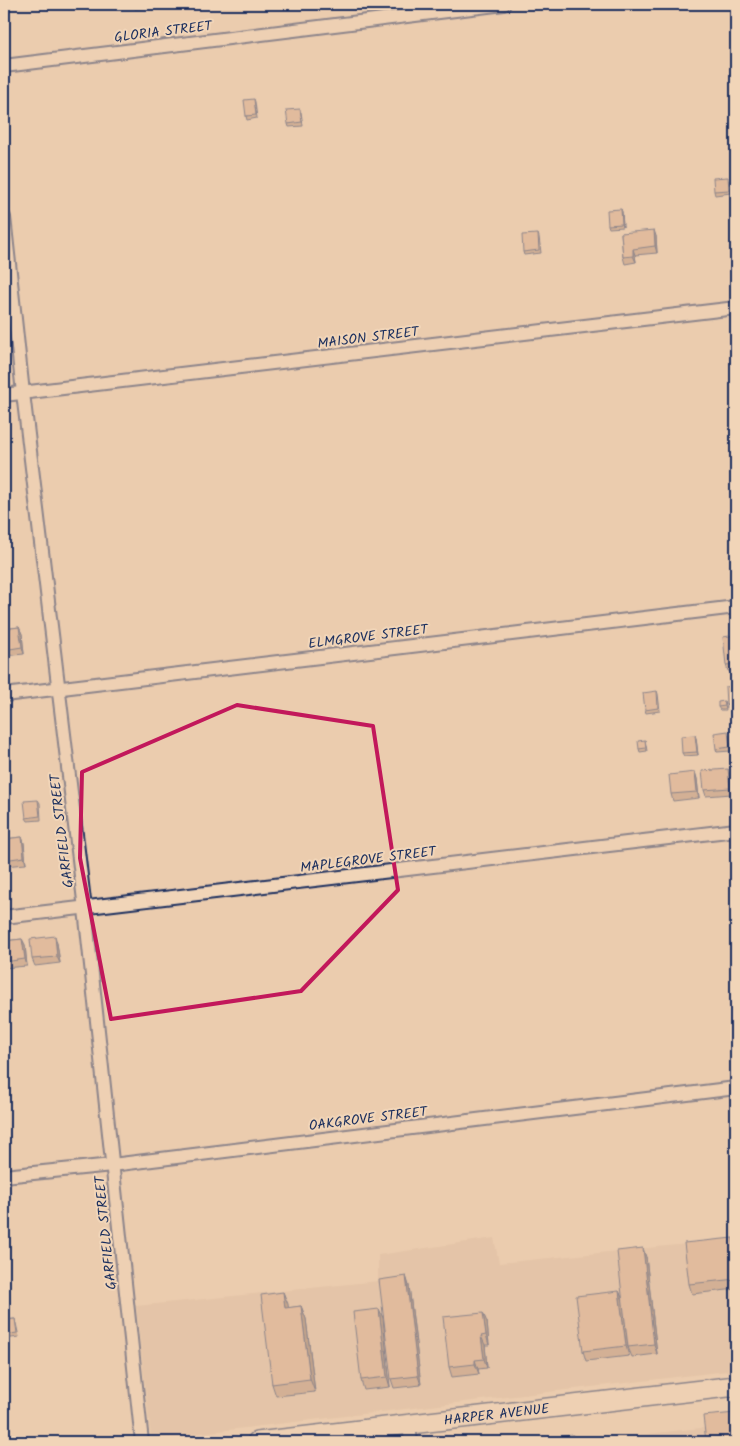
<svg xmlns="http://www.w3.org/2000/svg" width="740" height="1446" viewBox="0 0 740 1446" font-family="Kalam,sans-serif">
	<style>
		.built { fill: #dcbb9f }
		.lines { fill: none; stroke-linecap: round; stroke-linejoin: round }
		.minor-casing { stroke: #1b2f5e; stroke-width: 16 }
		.secondary-casing { stroke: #1b2f5e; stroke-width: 22 }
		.minor { stroke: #f1d5b8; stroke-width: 12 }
		.secondary { stroke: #f1d5b8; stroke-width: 19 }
		.wall { fill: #b78f74; stroke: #1b2f5e }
		.shaded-wall { fill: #95745e; stroke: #1b2f5e }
		.building { fill: #d5a687; stroke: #1b2f5e }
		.marked { fill: none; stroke: #c2185b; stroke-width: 4; stroke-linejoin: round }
		.labels { text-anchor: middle; stroke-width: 4; stroke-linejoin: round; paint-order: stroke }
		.street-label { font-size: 14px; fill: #1b2f5e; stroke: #f1d5b8 }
	</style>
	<rect width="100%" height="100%" fill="#ebccae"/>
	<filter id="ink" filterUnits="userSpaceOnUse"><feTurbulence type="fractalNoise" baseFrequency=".02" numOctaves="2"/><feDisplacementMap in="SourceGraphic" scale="10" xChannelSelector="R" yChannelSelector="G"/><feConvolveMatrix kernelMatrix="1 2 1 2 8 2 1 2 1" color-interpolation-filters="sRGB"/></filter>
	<g filter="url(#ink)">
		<g class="built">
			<path d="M494 1238 499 1263 736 1239V1370L151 1439 136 1306 378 1281V1255Z"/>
			<path d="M736 1424V1442H578Z"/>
		</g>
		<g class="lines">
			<defs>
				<g id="minor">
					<path d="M4 66 504 4"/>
					<path d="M4 217 23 393 85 909 142 1442"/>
					<path d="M4 395 736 308"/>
					<path d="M4 695 736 607"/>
					<path d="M4 917 736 830"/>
					<path d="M4 1176 112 1165 736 1088"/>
					<path d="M409 1425 411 1442"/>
				</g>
				<g id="secondary">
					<path id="s1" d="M257 1442 736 1386"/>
				</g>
			</defs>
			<use href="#minor" class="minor-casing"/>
			<use href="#secondary" class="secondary-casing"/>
			<use href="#minor" class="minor"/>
			<use href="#secondary" class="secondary"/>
		</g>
		<g class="wall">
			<path d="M116 4H146V8L135 9 134 7 118 8Z"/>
			<path d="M254 99 255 102 257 118 247 120 246 116Z"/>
			<path d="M301 112 303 126 289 127 288 124Z"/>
			<path d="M729 180 731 193 715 195 714 191Z"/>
			<path d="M621 209 622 212 623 227 609 228 608 225Z"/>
			<path d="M621 233 656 236 657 253 635 255 636 262 625 264 623 257Z"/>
			<path d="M538 234 539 237 541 253 524 255 523 252Z"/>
			<path d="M19 627 22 634 24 654 4 656V629Z"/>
			<path d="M736 635V671H728L726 665Z"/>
			<path d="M736 686V706L728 707 726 704Z"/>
			<path d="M657 691 658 694 660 711 646 713 645 710Z"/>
			<path d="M724 701 726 710H720L718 707Z"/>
			<path d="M729 735 731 751 717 752 716 749Z"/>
			<path d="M696 738 698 755 684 756 682 753Z"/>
			<path d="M645 740 647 751 640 752 639 749Z"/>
			<path d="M4 765H6L7 768 9 785 4 786Z"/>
			<path d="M695 772 697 779 699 798 673 801 671 794Z"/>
			<path d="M730 775 732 794 706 796 704 790Z"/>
			<path d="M38 800 40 803 41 820 28 821 26 818Z"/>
			<path d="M22 837 24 843 26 864 4 866V839Z"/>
			<path d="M22 939 25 945 27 966 4 968V941Z"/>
			<path d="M57 943 60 963 35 966 32 959Z"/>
			<path d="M736 1246V1289L692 1294 689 1284Z"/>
			<path d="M646 1257 657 1354 632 1357 628 1347Z"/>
			<path d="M406 1276 409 1286 421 1385 394 1388 391 1379Z"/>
			<path d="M619 1291 623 1300 629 1356 586 1361 583 1351Z"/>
			<path d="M283 1292 288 1308 301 1306 306 1319 315 1392 276 1396 272 1384Z"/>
			<path d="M379 1309 383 1318 390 1387 364 1390 361 1380Z"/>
			<path d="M15 1319 19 1337 4 1339V1320Z"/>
			<path d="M487 1322 489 1345H485L487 1368 478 1369 479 1374 452 1377 449 1367Z"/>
		</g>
		<g class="shaded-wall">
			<path d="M621 209 622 212 623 227 622 224Z"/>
			<path d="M654 230 656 236 657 253 655 246Z"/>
			<path d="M633 249 635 255 636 262 633 256Z"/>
			<path d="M19 627 22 634 24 654 22 647Z"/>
			<path d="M695 735 696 738 698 755 697 752Z"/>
			<path d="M728 769 730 775 732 794 730 788Z"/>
			<path d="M695 772 697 779 699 798 697 792Z"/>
			<path d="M22 837 24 843 26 864 24 857Z"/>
			<path d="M55 936 57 943 60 963 57 957Z"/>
			<path d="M22 939 25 945 27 966 25 959Z"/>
			<path d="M733 1238 736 1246V1266Z"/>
			<path d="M643 1248 646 1257 657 1354 654 1344Z"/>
			<path d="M406 1276 409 1286 421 1385 418 1376Z"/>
			<path d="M619 1291 623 1300 629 1356 626 1346Z"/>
			<path d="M283 1292 288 1304 290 1321 285 1308Z"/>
			<path d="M301 1306 306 1319 315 1392 310 1379Z"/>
			<path d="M379 1309 383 1318 390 1387 387 1377Z"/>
			<path d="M483 1313 487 1322 489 1345 486 1335Z"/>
			<path d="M481 1336 485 1345 487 1368 484 1359Z"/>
			<path d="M475 1360 478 1369 479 1374 475 1364Z"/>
		</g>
		<g class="building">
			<path d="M254 99 256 115 246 116 244 100Z"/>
			<path d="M300 109 302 122 288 124 286 110Z"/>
			<path d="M728 177 729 190 714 191 713 178Z"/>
			<path d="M621 209 622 224 608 225 607 210Z"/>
			<path d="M654 230 655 246 633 249V256L623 257 621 233Z"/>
			<path d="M538 234 539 250 523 252 522 235Z"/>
			<path d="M19 627 22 647 4 650V629Z"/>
			<path d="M736 635V664L726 665 723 637Z"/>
			<path d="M736 686V703L726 704 725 687Z"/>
			<path d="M657 691 658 708 645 710 643 693Z"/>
			<path d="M724 701 725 706 718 707V702Z"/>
			<path d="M728 731 730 747 716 749 714 733Z"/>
			<path d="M695 735 697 752 682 753 681 736Z"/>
			<path d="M645 740 646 748 639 749 638 741Z"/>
			<path d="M4 765H6L8 782H4Z"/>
			<path d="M728 769 730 788 704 790 702 771Z"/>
			<path d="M695 772 697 792 671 794 669 775Z"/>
			<path d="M38 800 40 816 26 818 24 801Z"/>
			<path d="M22 837 24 857 4 860V839Z"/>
			<path d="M55 936 57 957 32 959 30 939Z"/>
			<path d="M22 939 25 959 4 962V941Z"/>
			<path d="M733 1238 736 1266V1279L689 1284 684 1243Z"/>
			<path d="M643 1248 654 1344 628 1347 617 1251Z"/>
			<path d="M406 1276 418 1376 391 1379 379 1280Z"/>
			<path d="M619 1291 626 1346 583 1351 576 1296Z"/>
			<path d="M283 1292 285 1308 301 1306 310 1379 272 1384 261 1295Z"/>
			<path d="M379 1309 387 1377 361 1380 353 1312Z"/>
			<path d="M483 1313 486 1335 481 1336 484 1359 475 1360V1364L449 1367 443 1317Z"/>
			<path d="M15 1319 17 1333 4 1335V1320Z"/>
			<path d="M736 1413V1442H706L703 1416Z"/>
			<path d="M573 1435 574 1442H546V1438Z"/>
		</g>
	</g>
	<path d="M0 0H740V1446H0ZM237 705 373 726 398 890 301 991 111 1019 80 858 82 772Z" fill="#ebccae" fill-opacity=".55" fill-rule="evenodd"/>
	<path class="marked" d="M237 705 373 726 398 890 301 991 111 1019 80 858 82 772Z"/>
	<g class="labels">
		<g class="street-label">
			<text transform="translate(163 31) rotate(-7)" y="5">GLORIA STREET</text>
			<text transform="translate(368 337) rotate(-7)" y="5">MAISON STREET</text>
			<text transform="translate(368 636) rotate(-7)" y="5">ELMGROVE STREET</text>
			<text transform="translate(61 831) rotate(-97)" y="5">GARFIELD STREET</text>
			<text transform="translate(368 859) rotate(-7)" y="5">MAPLEGROVE STREET</text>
			<text transform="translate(368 1118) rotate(-7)" y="5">OAKGROVE STREET</text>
			<text transform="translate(105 1233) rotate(-96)" y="5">GARFIELD STREET</text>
			<text dy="5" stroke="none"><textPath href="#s1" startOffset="241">HARPER AVENUE</textPath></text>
		</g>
	</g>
	<rect width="740" height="1446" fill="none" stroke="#f1d5b8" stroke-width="20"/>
	<rect x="10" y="10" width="720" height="1426" fill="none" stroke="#1b2f5e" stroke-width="2" filter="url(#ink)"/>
</svg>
